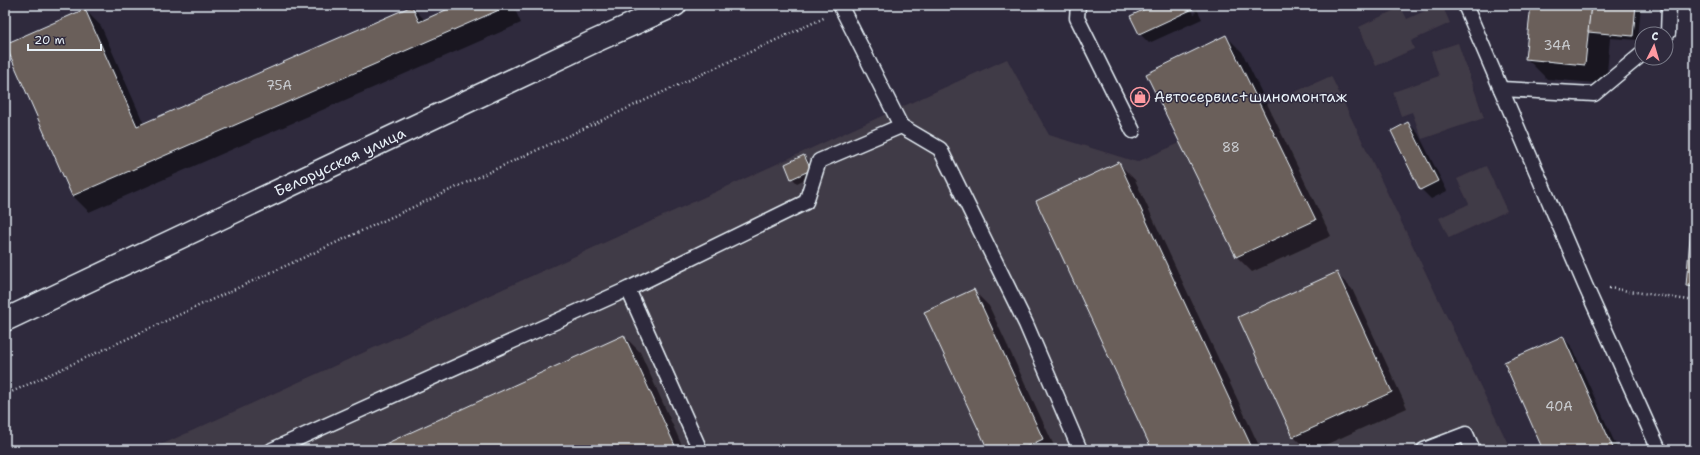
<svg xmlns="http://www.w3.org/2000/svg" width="1700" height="455" viewBox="0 0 1700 455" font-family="'Shantell Sans',sans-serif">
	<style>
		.built { fill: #413a46 }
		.shadow { fill: #0007 }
		.building { fill: #6b5e5a; stroke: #e8f1f8 }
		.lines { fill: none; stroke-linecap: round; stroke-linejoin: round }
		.lane-casing { stroke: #e8f1f8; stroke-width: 17 }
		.primary-casing { stroke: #e8f1f8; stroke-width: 25 }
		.path { stroke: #e8f1f8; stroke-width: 2.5; stroke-dasharray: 1 3; stroke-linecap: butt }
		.lane { stroke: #2f2a3d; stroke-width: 14 }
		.primary { stroke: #2f2a3d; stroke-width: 22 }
		.labels { text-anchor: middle; stroke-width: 3; stroke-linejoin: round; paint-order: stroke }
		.number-label { font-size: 13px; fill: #c9ccd0 }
		.poi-label { font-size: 15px; fill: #e8f1f8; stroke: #2f2a3d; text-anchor: start }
		.street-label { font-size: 15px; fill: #e8f1f8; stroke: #2f2a3d }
	</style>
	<rect width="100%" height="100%" fill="#2f2a3d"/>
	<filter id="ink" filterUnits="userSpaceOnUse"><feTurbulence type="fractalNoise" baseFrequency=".025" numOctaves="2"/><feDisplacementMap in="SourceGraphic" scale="8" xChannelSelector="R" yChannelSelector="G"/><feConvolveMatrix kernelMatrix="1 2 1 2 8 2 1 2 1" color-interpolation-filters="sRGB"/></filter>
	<g filter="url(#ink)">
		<g class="built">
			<path d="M1438 5H1442L1450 23 1411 41 1414 49 1376 66 1359 27 1401 7 1407 19Z"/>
			<path d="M1458 43 1484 118 1422 139 1412 112 1401 116 1393 92 1439 76 1431 52Z"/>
			<path d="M1007 59 1049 135 1137 162 1331 76 1511 450H150Z"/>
			<path d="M1486 166 1507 211 1449 238 1439 218 1469 204 1457 179Z"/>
		</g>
		<g class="shadow">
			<path d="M460 5H513L521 23 89 212 73 196 6 44 85 10 101 26 144 124 412 7 425 20Z"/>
			<path d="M1156 5H1190L1194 14 1196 13 1192 5H1195L1202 19 1149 43 1139 33Z"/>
			<path d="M1532 5H1641L1638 40 1610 38 1606 84 1547 79 1526 58Z"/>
			<path d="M1226 36 1242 52 1331 236 1252 272 1236 256Z"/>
			<path d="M1408 123 1418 133 1447 191 1431 199 1421 189 1392 131Z"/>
			<path d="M5 152 9 160 5 162Z"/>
			<path d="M804 156 809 161 815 174 797 183 792 178Z"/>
			<path d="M1119 164 1135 180 1261 450H1153Z"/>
			<path d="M1695 188V294L1687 286Z"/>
			<path d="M1336 273 1352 289 1407 408 1314 450H1307L1293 436Z"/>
			<path d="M973 290 989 306 1056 450H989Z"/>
			<path d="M624 336 640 352 684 450H374Z"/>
			<path d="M1563 337 1572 347 1618 450H1544Z"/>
		</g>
		<g class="building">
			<path d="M457 5H505L506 7 72 196 5 44 85 9 137 126 412 6 419 22Z"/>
			<path d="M1154 5H1191L1193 9 1139 34 1130 16Z"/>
			<path d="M1531 5H1591L1585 65 1525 59Z"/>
			<path d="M1591 5H1636L1633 36 1588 32Z"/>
			<path d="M1226 35 1316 220 1236 257 1146 74Z"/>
			<path d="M1408 122 1438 181 1420 190 1391 131Z"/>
			<path d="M804 155 811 170 791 179 785 164Z"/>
			<path d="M1119 162 1253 450H1152L1036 201Z"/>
			<path d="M1695 176V287L1686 286Z"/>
			<path d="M1337 272 1392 392 1293 437 1238 317Z"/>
			<path d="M974 289 1043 439 1020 450H988L924 312Z"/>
			<path d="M624 335 677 450H372Z"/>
			<path d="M1563 336 1614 450H1543L1504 362Z"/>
		</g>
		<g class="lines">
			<defs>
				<g id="lane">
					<path d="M840 5 901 126"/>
					<path d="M1078 5 1077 18 1133 131"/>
					<path d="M1465 5 1585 285 1659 450"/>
					<path d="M1666 34 1668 33 1669 5"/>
					<path d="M1501 89 1594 94 1642 54"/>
					<path d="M628 289 700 450"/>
					<path d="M272 450 628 289 806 202 819 161 901 126 940 149 1026 324 1080 450"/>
					<path d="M1424 450 1466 434 1473 450"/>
				</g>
				<path id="primary" d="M5 320 593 42 675 5"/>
			</defs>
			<use href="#lane" class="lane-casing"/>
			<use href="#primary" class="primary-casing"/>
			<g class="path">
				<path d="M1609 288 1695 301"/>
				<path d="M5 395 826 17"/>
			</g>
			<use href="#lane" class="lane"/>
			<use href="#primary" class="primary"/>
		</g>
	</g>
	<defs>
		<symbol id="shop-ring" viewBox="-11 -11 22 22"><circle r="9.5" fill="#2f2a3d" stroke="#ff9aa2" stroke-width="1.5"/><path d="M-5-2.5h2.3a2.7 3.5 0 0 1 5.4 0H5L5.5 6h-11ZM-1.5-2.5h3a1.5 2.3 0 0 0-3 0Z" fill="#ff9aa2"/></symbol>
	</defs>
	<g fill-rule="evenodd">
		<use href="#shop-ring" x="1129" y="86" width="22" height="22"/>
	</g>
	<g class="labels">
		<g class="number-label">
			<text x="1557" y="50">34А</text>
			<text x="279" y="90">75А</text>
			<text x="1231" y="152">88</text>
			<text x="1559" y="411">40А</text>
		</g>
		<g class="poi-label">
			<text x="1154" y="102">Автосервис+шиномонтаж</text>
		</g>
		<g class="street-label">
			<text transform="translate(340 162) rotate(-25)" y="5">Белорусская улица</text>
		</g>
	</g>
	<rect width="1700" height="455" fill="none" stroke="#2f2a3d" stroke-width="20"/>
	<rect x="10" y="10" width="1680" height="435" fill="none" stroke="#e8f1f8" stroke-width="1.5" filter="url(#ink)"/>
	<g transform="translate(1654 46) rotate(5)"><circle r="19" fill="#2f2a3d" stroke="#797a88"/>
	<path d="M0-3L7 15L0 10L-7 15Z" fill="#ff9aa2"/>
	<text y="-6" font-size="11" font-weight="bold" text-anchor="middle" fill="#e8f1f8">С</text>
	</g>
	<path d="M28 44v6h73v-6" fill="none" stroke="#e8f1f8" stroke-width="2"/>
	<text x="34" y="44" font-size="12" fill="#e8f1f8" stroke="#2f2a3d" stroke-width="3" paint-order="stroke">20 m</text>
</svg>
